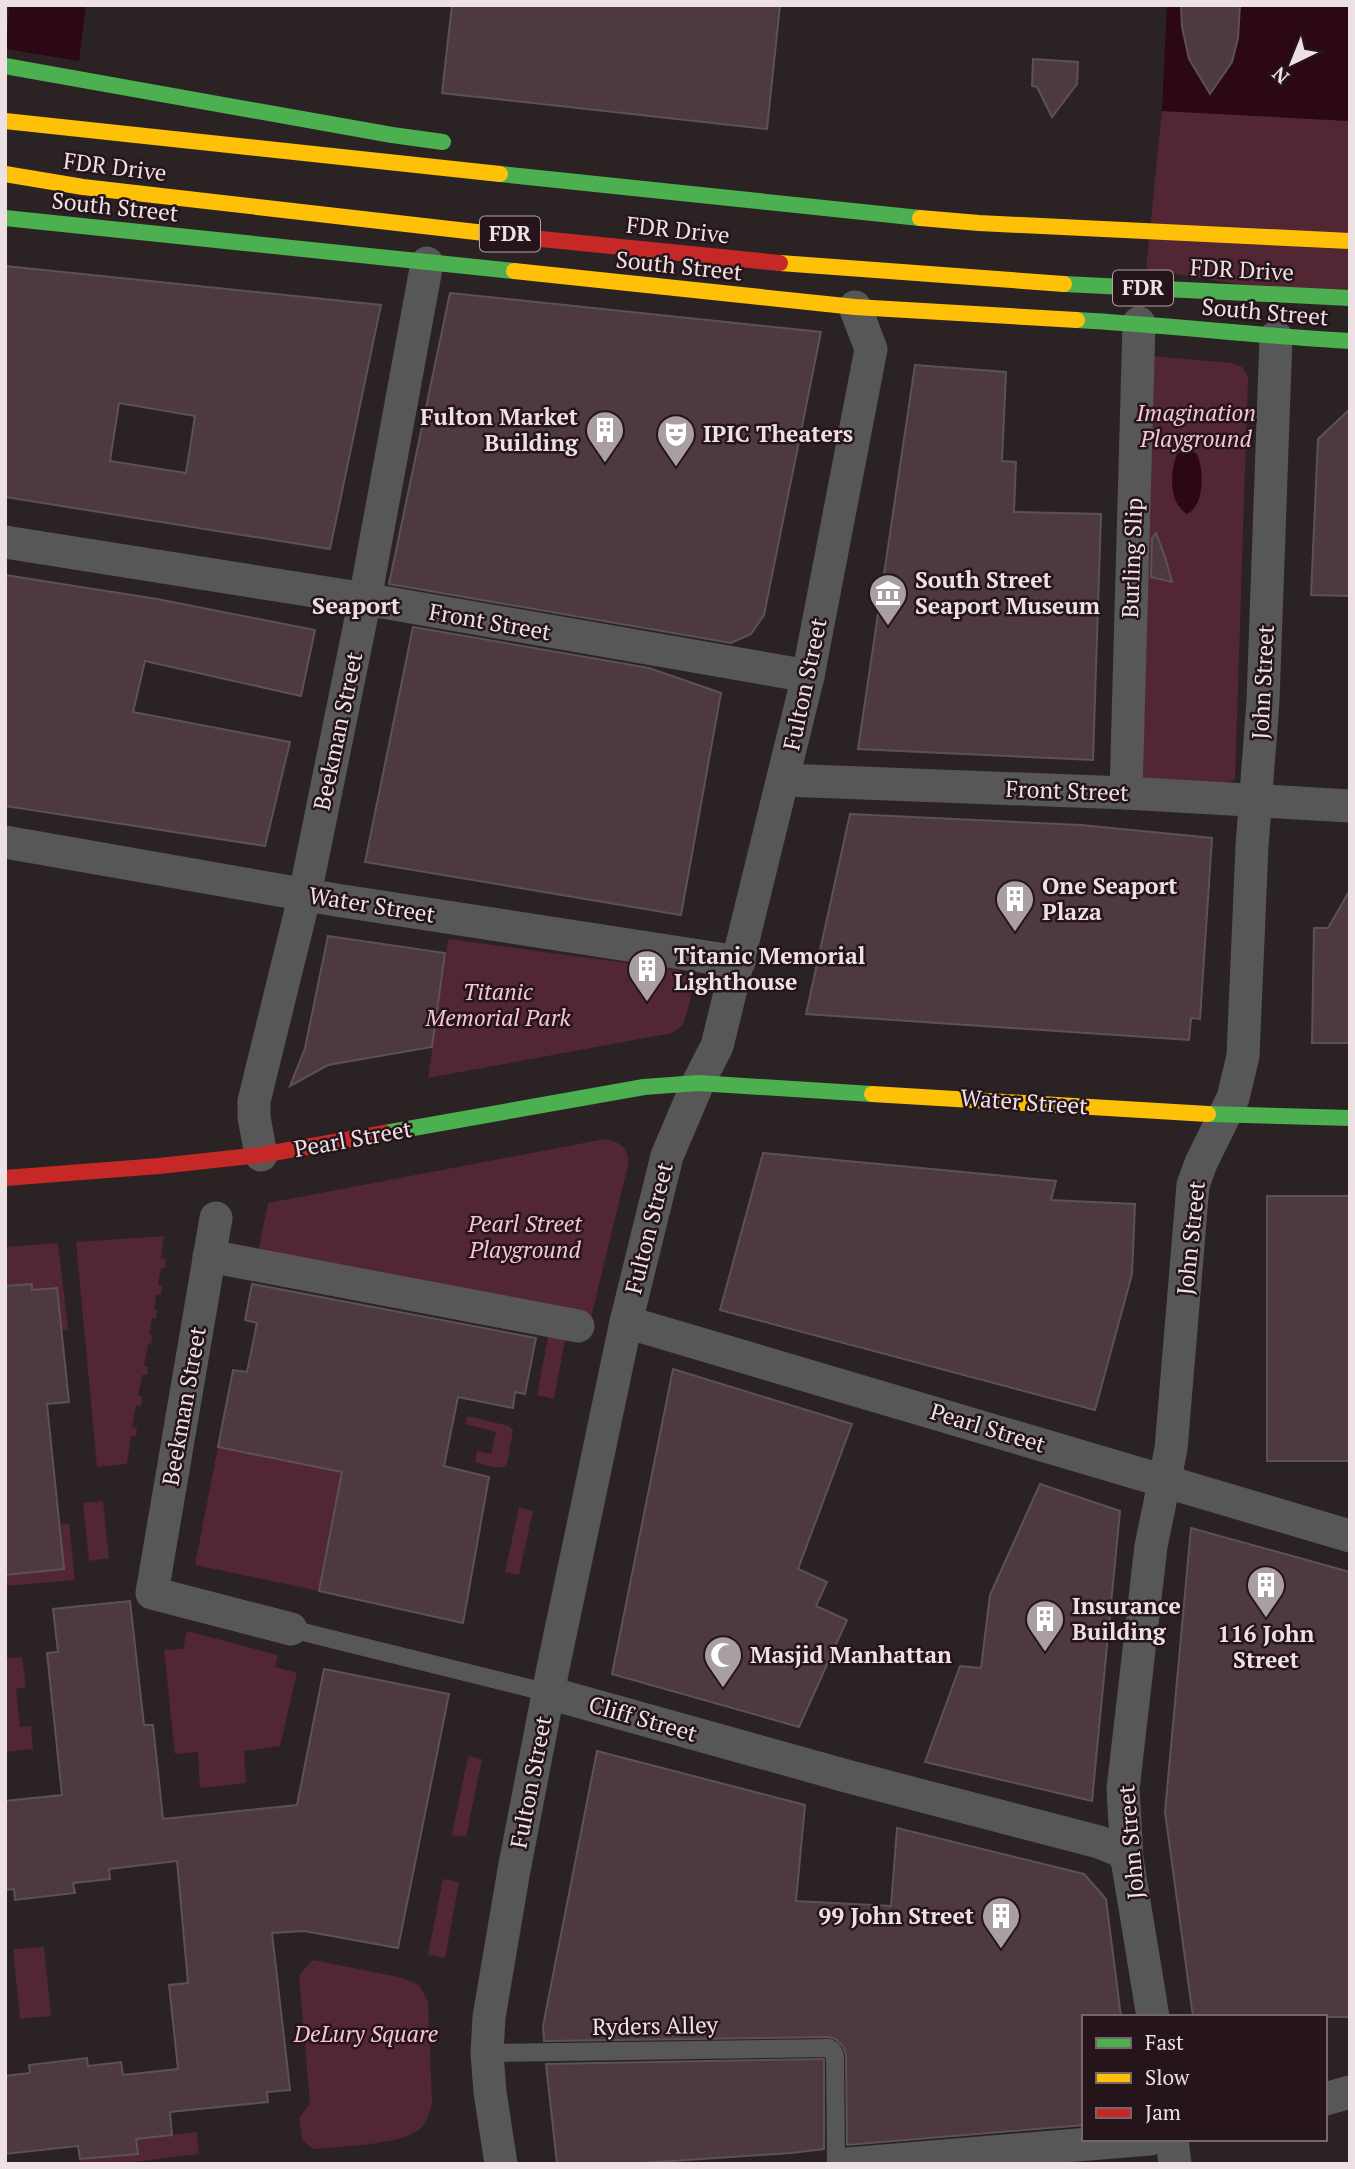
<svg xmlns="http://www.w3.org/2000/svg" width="1355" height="2169" viewBox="0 0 1355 2169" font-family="'PT Serif',serif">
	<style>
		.green { fill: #532634 }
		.water { fill: #2c0715 }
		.building { fill: #4d393f; stroke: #5b5254; stroke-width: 2; fill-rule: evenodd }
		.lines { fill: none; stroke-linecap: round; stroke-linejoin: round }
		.lane { stroke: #565756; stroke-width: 18 }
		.street { stroke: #565756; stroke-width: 33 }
		.fast { stroke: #4caf50; stroke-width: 16 }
		.slow { stroke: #ffc107; stroke-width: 16 }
		.jam { stroke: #c62828; stroke-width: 16 }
		.labels { text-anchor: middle; stroke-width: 5; stroke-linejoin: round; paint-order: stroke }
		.shield { fill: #251419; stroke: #b1a4a7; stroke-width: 2 }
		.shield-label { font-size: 21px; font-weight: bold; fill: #ede1e4 }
		.street-label { font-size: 23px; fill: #ede1e4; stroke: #251419 }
		.park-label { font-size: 23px; font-style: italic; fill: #f6c5d1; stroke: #251419 }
		.poi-label { font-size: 23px; font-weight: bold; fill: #ede1e4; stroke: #251419; text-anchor: start }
		.neighbourhood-label { font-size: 24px; font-weight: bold; fill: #ede1e4; stroke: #251419 }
	</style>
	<rect width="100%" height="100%" fill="#2b2224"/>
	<g class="green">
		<path d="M1162 111 1350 121V303L1146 269Z"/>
		<path d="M1152 356 1232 363 1242 367 1248 377 1235 779 1227 784 1136 781Z"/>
		<path d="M448 939 679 970C700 982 688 1007 683 1025L672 1033 428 1078Z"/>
		<path d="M605 1139C621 1142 629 1148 628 1165L587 1334 567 1330 554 1399 537 1395 550 1327 255 1268 268 1203Z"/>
		<path d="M164 1236 161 1258 166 1260 165 1268H161L158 1285 162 1286 161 1295H156L154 1309 157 1310 156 1319 152 1318 149 1335H153L151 1344H148L144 1366 148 1367 147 1375H142L138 1396 142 1397 141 1406 136 1405 132 1427 137 1428 136 1436H131L127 1464 97 1467 76 1242Z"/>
		<path d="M58 1243 68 1330H62L57 1288 32 1290 31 1284 5 1286V1247Z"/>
		<path d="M467 1416 509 1426 513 1430 507 1464C499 1472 485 1464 475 1462L477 1451 491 1454 496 1432 466 1424Z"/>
		<path d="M218 1447 342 1472 319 1591 195 1565Z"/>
		<path d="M103 1501 109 1558 89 1561 83 1503Z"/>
		<path d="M519 1507 533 1511 519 1575 505 1572Z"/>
		<path d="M69 1523 75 1580 5 1586V1575L40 1572 59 1525Z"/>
		<path d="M187 1631 278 1655 275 1667 297 1673 280 1746 244 1751 246 1783 200 1788 198 1752 175 1754 164 1650 183 1649Z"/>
		<path d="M22 1657 26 1687 16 1689 20 1727 31 1726 33 1749 5 1752V1658Z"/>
		<path d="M468 1756 482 1759 466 1837 452 1835Z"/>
		<path d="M443 1879 459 1882 445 1958 428 1955Z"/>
		<path d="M44 1947 51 2016 20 2019 13 1949Z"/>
		<path d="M313 1960 403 1978 420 1986 428 2003 432 2102C430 2113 426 2125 417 2131 396 2145 338 2147 313 2149L302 2140 299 2118 310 2104 299 1975Z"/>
		<path d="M197 2132 199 2154 116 2164H80V2159L137 2154 136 2139Z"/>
	</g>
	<g class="water">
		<path d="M9 5H86L79 61 6 49Z"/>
		<path d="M1167 5H1350V121L1162 111Z"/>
		<path d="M1187 448 1197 454C1204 471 1205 505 1187 514 1168 502 1170 472 1177 454Z"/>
	</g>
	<g class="building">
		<path d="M452 5H780L767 129 442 93Z"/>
		<path d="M1181 5H1240L1238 38 1232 62 1210 94 1189 59 1182 27Z"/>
		<path d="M1033 59 1078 62 1077 84 1052 117 1037 87 1032 86Z"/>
		<path d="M5 266 381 305 330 549 5 497ZM119 403 195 416 186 473 110 461Z"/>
		<path d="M450 293 821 332 764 615 751 634 731 643 389 584Z"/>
		<path d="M915 365 1006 372 1002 461 1016 462 1014 512 1101 514 1093 760 858 749Z"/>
		<path d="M1350 409V596L1311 595 1318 439Z"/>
		<path d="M1156 533 1165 557 1172 582 1151 577 1152 538Z"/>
		<path d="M5 575 157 599 315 630 301 696 145 661 133 712 290 742 265 846 5 806Z"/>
		<path d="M413 627 649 668 721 693 681 915 365 862Z"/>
		<path d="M850 814 1081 825 1212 838 1200 1019 1191 1018 1189 1040 806 1014Z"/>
		<path d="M1350 890V1043H1312L1314 928H1328Z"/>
		<path d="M328 936 445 953 432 1047 328 1065 290 1086 305 1048Z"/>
		<path d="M763 1153 1056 1181 1051 1200 1135 1204 1132 1274 1095 1410 720 1310Z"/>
		<rect x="1267" y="1196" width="83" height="265"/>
		<path d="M32 1284V1290L57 1288 69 1402 47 1404 64 1569 5 1575V1286Z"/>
		<path d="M252 1284 536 1338 525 1394 515 1392 513 1408 458 1397 444 1466 489 1477 463 1623 319 1591 342 1472 218 1447 233 1370 247 1372 257 1323 245 1320Z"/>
		<path d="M673 1369 852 1424 798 1569 827 1582 816 1606 847 1620 799 1727 612 1674Z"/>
		<path d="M1040 1484 1120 1511 1092 1801 925 1762 960 1666 981 1668 990 1595Z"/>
		<path d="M1191 1528 1350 1572V2017H1193L1165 1812Z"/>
		<path d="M130 1601 144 1725H153L163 1819 297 1805 324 1669 449 1694 398 1948 304 1931 272 1933 290 2090 267 2092 268 2102 170 2112 172 2135 136 2139 138 2154 80 2159 78 2146 5 2154V2076L30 2073 29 2065 87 2058 88 2066 121 2062 123 2075 178 2069 169 1985 188 1983 177 1861 109 1869 110 1879 73 1883 75 1893 15 1900 14 1889 5 1890V1801L62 1795 47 1653 58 1652 53 1609Z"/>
		<path d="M597 1751 805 1805 796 1901 891 1906 897 1828 1084 1874 1106 1899 1121 2017H1084V2125L847 2145 846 2055 843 2046 835 2039 829 2037 544 2041 543 2026Z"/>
		<path d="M824 2059V2149L791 2153 628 2164H557L546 2064Z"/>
	</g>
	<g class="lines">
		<g class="lane">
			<path d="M291 1629 549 1693"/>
			<path d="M487 2053 829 2048 833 2051 835 2056 836 2164"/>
		</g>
		<g class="street">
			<path d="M5 542 365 599 808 676"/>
			<path d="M784 780 1126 793 1350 806"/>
			<path d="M1126 793 1139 323"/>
			<path d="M5 842 336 900 739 962"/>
			<path d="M261 1155 254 1117V1101L305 894 365 599 427 263"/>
			<path d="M216 1218 152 1593 291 1629"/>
			<path d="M209 1256 578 1326"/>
			<path d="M626 1322 1350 1536"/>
			<path d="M549 1693 850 1777 1099 1842 1121 1851 1127 1859"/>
			<path d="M1153 2017 1127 1859 1123 1789 1151 1546 1171 1449 1193 1185 1201 1163 1233 1098 1243 1056 1252 846 1263 701 1276 337"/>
			<path d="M1325 2099 1350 2092"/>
			<path d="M1172 2139 1175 2164"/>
			<path d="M501 2164 490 2092 487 2053 489 2017 514 1870 553 1668 626 1322 667 1156 698 1083 717 1046 808 676 871 349 855 307"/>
			<path d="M847 2164 1150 2139"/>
		</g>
		<g class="fast">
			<path d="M5 66 392 135 443 142"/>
			<path d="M500 174 920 218"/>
			<path d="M5 218 514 271"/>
			<path d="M1064 284 1350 298"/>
			<path d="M1077 320C1168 325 1259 336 1350 341"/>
			<path d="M1208 1114 1350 1118"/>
			<path d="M385 1133 644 1087 698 1083 872 1094"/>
		</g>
		<g class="slow">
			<path d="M5 121 500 174"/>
			<path d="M5 174 83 187 511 236"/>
			<path d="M920 218 979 223 1350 241"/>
			<path d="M780 263 1064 284"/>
			<path d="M514 271 855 307 1077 320"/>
			<path d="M872 1094 1208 1114"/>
		</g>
		<g class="jam">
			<path d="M511 236 780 263"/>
			<path d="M5 1178 159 1166 261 1155 385 1133"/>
		</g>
	</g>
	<defs>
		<symbol id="building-pin" viewBox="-11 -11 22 30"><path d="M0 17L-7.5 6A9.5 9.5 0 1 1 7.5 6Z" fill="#a99ea1" stroke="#251419"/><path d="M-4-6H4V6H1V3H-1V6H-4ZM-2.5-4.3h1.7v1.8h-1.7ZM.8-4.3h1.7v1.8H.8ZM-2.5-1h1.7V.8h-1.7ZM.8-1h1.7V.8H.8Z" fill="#fff"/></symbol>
		<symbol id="theatre-pin" viewBox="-11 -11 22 30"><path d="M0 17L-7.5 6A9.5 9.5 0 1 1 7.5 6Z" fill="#a99ea1" stroke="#251419"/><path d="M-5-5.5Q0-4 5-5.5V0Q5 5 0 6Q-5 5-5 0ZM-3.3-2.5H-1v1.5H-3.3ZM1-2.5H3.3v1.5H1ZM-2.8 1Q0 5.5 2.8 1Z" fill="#fff"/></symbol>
		<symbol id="museum-pin" viewBox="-11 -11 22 30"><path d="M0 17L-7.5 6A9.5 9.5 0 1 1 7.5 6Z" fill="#a99ea1" stroke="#251419"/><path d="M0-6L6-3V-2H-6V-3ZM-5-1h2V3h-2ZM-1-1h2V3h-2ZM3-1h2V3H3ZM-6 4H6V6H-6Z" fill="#fff"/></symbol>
		<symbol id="mosque-pin" viewBox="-11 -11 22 30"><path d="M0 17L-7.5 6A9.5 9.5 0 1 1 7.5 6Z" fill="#a99ea1" stroke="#251419"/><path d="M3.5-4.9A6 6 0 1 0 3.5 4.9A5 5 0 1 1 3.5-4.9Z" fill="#fff"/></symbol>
	</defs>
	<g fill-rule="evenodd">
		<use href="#building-pin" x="583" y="408" width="44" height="60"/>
		<use href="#theatre-pin" x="654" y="412" width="44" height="60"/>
		<use href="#museum-pin" x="866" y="571" width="44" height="60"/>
		<use href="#building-pin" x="993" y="877" width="44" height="60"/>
		<use href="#building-pin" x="625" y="947" width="44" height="60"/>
		<use href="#building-pin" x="1244" y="1563" width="44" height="60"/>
		<use href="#building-pin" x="1023" y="1597" width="44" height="60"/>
		<use href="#mosque-pin" x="701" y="1633" width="44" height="60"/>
		<use href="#building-pin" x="979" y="1894" width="44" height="60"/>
	</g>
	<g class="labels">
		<g class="shield">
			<rect x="480" y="216.5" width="60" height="35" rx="5"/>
			<rect x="1113" y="270.5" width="60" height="35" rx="5"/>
		</g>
		<g class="shield-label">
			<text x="510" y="241">FDR</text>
			<text x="1143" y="295">FDR</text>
		</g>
		<g class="street-label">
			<text transform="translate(115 167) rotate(7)" y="8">FDR Drive</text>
			<text transform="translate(115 207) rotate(6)" y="8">South Street</text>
			<text transform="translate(678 230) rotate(6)" y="8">FDR Drive</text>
			<text transform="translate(679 266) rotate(6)" y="8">South Street</text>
			<text transform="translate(1242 270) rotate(3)" y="8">FDR Drive</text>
			<text transform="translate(1265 312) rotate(5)" y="8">South Street</text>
			<text transform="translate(1132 558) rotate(-88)" y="8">Burling Slip</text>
			<text transform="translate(490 622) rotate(10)" y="8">Front Street</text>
			<text transform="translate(1263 682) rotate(-87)" y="8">John Street</text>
			<text transform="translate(805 684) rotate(-78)" y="8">Fulton Street</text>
			<text transform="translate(338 731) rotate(-78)" y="8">Beekman Street</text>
			<text transform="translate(1067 791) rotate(2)" y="8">Front Street</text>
			<text transform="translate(372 905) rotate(9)" y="8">Water Street</text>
			<text transform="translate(1024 1102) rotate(4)" y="8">Water Street</text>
			<text transform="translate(353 1139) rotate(-10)" y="8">Pearl Street</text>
			<text transform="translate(649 1228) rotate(-76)" y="8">Fulton Street</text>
			<text transform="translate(1191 1238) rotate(-84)" y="8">John Street</text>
			<text transform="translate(184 1406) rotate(-80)" y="8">Beekman Street</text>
			<text transform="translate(988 1428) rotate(17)" y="8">Pearl Street</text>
			<text transform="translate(643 1719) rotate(16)" y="8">Cliff Street</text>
			<text transform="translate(531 1782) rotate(-79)" y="8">Fulton Street</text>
			<text transform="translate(1131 1842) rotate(-95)" y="8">John Street</text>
			<text transform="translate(655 2026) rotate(-1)" y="8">Ryders Alley</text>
		</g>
		<g class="park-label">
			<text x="1196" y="421">Imagination<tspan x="1196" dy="26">Playground</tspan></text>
			<text x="498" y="1000">Titanic<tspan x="498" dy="26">Memorial Park</tspan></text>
			<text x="525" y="1232">Pearl Street<tspan x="525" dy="26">Playground</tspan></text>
			<text x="366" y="2042">DeLury Square</text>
		</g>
		<g class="poi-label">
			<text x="578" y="425" text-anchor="end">Fulton Market<tspan x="578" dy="26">Building</tspan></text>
			<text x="703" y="442">IPIC Theaters</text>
			<text x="915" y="588">South Street<tspan x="915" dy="26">Seaport Museum</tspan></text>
			<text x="1042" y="894">One Seaport<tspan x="1042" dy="26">Plaza</tspan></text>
			<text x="674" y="964">Titanic Memorial<tspan x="674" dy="26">Lighthouse</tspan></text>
			<text x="1072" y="1614">Insurance<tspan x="1072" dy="26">Building</tspan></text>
			<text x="1266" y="1642" text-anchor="middle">116 John<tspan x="1266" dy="26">Street</tspan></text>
			<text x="750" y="1663">Masjid Manhattan</text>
			<text x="974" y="1924" text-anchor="end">99 John Street</text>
		</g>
		<g class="neighbourhood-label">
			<text x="356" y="614">Seaport</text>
		</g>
	</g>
	<rect width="1355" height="2169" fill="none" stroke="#ede1e4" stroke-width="14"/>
	<rect x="1082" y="2015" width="245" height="126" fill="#251419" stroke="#75666a" stroke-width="2"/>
	<rect x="1096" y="2038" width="35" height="10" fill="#4caf50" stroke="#75666a" stroke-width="2"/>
	<text x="1145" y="2050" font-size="21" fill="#ede1e4">Fast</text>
	<rect x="1096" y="2073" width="35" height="10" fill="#ffc107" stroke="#75666a" stroke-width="2"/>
	<text x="1145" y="2085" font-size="21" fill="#ede1e4">Slow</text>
	<rect x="1096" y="2108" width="35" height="10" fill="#c62828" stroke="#75666a" stroke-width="2"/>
	<text x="1145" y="2120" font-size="21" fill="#ede1e4">Jam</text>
	<g transform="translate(1292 63) rotate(223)" stroke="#251419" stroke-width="5" paint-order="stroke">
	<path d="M0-5L12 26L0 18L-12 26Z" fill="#ede1e4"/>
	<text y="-10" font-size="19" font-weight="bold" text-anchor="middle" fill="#ede1e4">N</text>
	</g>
</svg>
